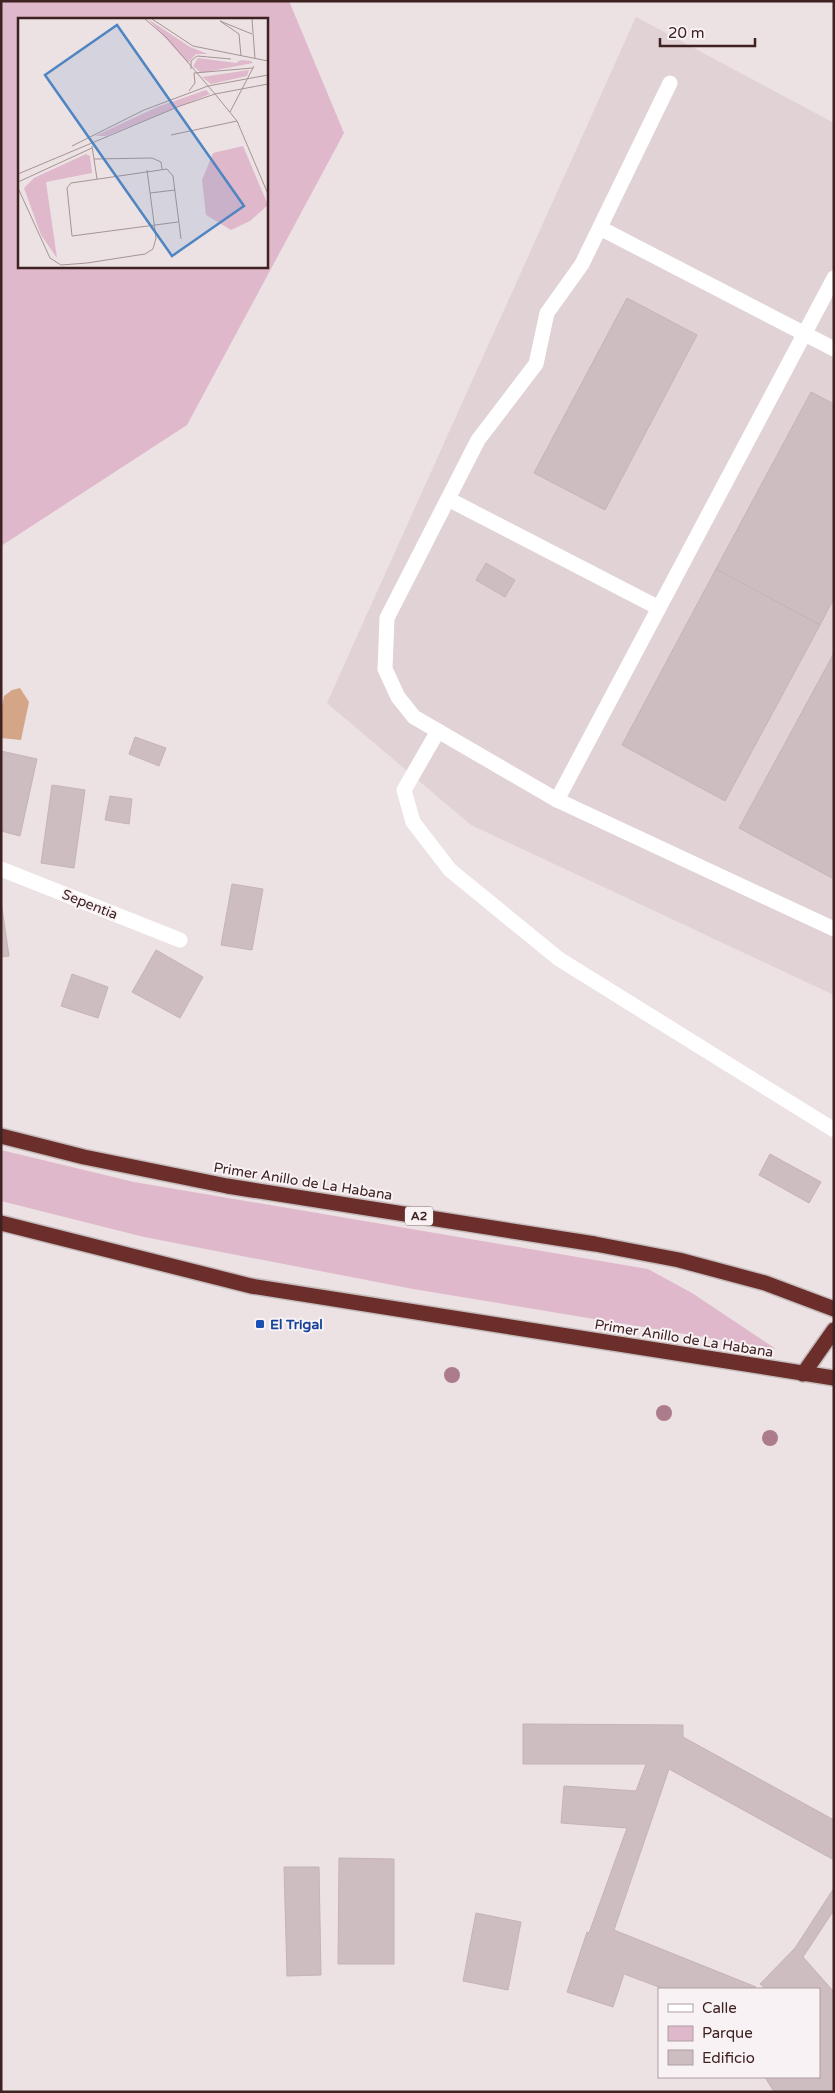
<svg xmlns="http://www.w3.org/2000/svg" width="835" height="2093" viewBox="0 0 835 2093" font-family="'Varela Round',sans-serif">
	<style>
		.built { fill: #e0d2d5 }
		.green { fill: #dfb9cb; fill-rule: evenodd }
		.water { fill: #d4a687 }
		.building { fill: #cdbdc1; stroke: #c6b3b6 }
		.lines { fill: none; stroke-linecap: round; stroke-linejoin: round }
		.highway-casing { stroke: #c5bcbc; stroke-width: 18 }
		.lane { stroke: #fff; stroke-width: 15 }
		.street { stroke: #fff; stroke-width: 15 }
		.highway { stroke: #6c2e2b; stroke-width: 15 }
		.tree { fill: #ac7c8c }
		.transit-dot { fill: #1a4fb4; stroke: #f9f2f4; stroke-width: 2 }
		.labels { text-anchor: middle; stroke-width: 4; stroke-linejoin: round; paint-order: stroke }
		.shield { fill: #f9f2f4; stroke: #766060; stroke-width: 1 }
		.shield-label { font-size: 12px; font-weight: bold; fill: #3e2121 }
		.street-label { font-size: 14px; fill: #3e2121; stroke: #f9f2f4 }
		.transit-label { font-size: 14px; font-weight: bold; fill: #164399; stroke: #f9f2f4; text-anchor: start }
		.inset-road { fill: none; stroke: #a69495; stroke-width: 1 }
		.view { fill: #4e85c2; fill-opacity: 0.15; stroke: #4e85c2; stroke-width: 2.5 }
		.inset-edge { fill: none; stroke: #3e2121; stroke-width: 2.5 }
	</style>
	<rect width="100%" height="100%" fill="#ece1e3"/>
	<path class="built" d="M636 17 834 123V995L471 825 327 703Z"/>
	<g class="green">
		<path d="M1 1H289L344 133 187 425 1 546ZM19 19H266V266H19Z"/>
		<path d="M1 1150 134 1182 648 1269 692 1293 776 1349 413 1289 144 1237 1 1201Z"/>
	</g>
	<path class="water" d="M20 688 29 702 21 740 1 738V712L4 696 12 690Z"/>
	<g class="building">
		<path d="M627 298 697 335 605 510 534 473Z"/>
		<path d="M811 392 834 404V598L820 625 716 569Z"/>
		<path d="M486 563 515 580 505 597 476 580Z"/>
		<path d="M716 569 820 625 725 801 622 745Z"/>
		<path d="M834 653V879L739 828Z"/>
		<path d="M135 737 166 748 159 766 129 754Z"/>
		<path d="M1 751 37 759 20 836 1 831Z"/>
		<path d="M52 785 85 790 74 868 41 863Z"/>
		<path d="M110 796 132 799 129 824 105 820Z"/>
		<path d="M232 884 263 889 252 950 221 945Z"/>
		<path d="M1 901 9 956 1 957Z"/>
		<path d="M156 950 203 977 180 1018 132 992Z"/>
		<path d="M72 974 108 987 98 1018 61 1006Z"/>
		<path d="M770 1154 821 1182 809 1203 759 1175Z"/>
		<path d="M523 1724 683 1725V1737L834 1820V1860L669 1769 614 1930 756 1987 754 1989H664L624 1974 613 2007 567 1992 587 1932 589 1933 627 1828 561 1823 564 1786 636 1791 646 1764H523Z"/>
		<path d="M339 1858 394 1859V1964H338Z"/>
		<path d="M284 1867H319L321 1975 287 1976Z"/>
		<path d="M834 1888V1910L803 1957 834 1992V2089L830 2092H774L765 2077H819V1989H766L760 1984 795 1948Z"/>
		<path d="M476 1913 521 1922 508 1990 463 1981Z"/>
	</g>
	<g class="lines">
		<defs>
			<g id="highway">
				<path d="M1 1136 84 1157 227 1186 595 1244 679 1260 765 1283 834 1309"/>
				<path d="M1 1223 251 1286 834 1378"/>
				<path d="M803 1374 834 1330"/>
			</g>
		</defs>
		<use href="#highway" class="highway-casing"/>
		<g class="lane">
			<path d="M670 83 582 264 547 313 536 364 478 440 387 618 385 669 398 697 414 717 557 800 834 929"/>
			<path d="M600 228 834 349"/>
			<path d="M448 499 659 608"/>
			<path d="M438 731 404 790 413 822 450 870 559 959 834 1130"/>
			<path d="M557 800 834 278"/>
		</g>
		<path class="street" d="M1 869 180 940"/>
		<use href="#highway" class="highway"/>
	</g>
	<g class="tree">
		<circle cx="452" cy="1375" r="8"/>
		<circle cx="664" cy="1413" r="8"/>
		<circle cx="770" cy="1438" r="8"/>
	</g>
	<rect class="transit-dot" x="255" y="1319" width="10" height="10" rx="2.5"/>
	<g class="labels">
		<rect class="shield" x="405" y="1206.5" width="28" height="19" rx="4"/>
		<g class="shield-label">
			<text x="419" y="1220">A2</text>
		</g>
		<g class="street-label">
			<text transform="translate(90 904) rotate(22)" y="5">Sepentia</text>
			<text transform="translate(303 1181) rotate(9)" y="5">Primer Anillo de La Habana</text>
			<text transform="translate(684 1338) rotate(9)" y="5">Primer Anillo de La Habana</text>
		</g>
		<g class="transit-label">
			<text x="270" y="1329">El Trigal</text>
		</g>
	</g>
	<g transform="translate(18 18)">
		<rect width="250" height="250" fill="#ece1e3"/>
		<path d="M130 1 172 29 190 36H178L170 45ZM180 40 218 45 223 42 233 43 235 45 183 55 175 48ZM231 52 229 58 193 66 184 59ZM188 72 192 76 88 118H77L139 89ZM225 128 250 187 232 203 213 212 188 197 184 162 195 135ZM68 136 72 138 74 155 28 164 39 240 23 217 6 170 16 160Z" fill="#dfb9cb"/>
		<path class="inset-road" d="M127 1 149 20 197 76M134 1 175 28 250 43M234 1 237 41M202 3 221 16 223 38M202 3 234 16M173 51V43L179 38 213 41M176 55 235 50M171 73 177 65 176 55M197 76 219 103 250 176M212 94 236 48M153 117 219 103M54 128 126 92 190 68 250 57M74 128 79 161M76 141 134 140 143 144 144 151M0 156 162 88 197 76 250 66M0 164 74 130M0 170 32 240 43 247 69 245 127 236 135 231 138 220 129 152M132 175 157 172M160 204 54 218 49 170 53 165 149 151 155 158 163 221"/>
		<path class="view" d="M99 7 226 188 154 238 27 57Z"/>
		<rect width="250" height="250" class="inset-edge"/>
	</g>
	<rect width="835" height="2093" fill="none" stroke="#3e2121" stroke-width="5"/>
	<rect x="658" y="1988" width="162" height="90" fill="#f9f2f4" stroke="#ae9ea0"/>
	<rect x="668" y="2004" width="25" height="8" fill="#ffffff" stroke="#ae9ea0"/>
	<text x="702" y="2013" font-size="15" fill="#3e2121">Calle</text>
	<rect x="668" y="2026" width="25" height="15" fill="#dfb9cb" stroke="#ae9ea0"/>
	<text x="702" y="2038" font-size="15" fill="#3e2121">Parque</text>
	<rect x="668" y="2050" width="25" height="15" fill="#cdbdc1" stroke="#ae9ea0"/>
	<text x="702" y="2063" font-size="15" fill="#3e2121">Edificio</text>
	<path d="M660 38v8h95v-8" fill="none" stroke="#3e2121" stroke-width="2.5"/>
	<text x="668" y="38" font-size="15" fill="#3e2121" stroke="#f9f2f4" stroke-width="4" paint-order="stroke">20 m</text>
</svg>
